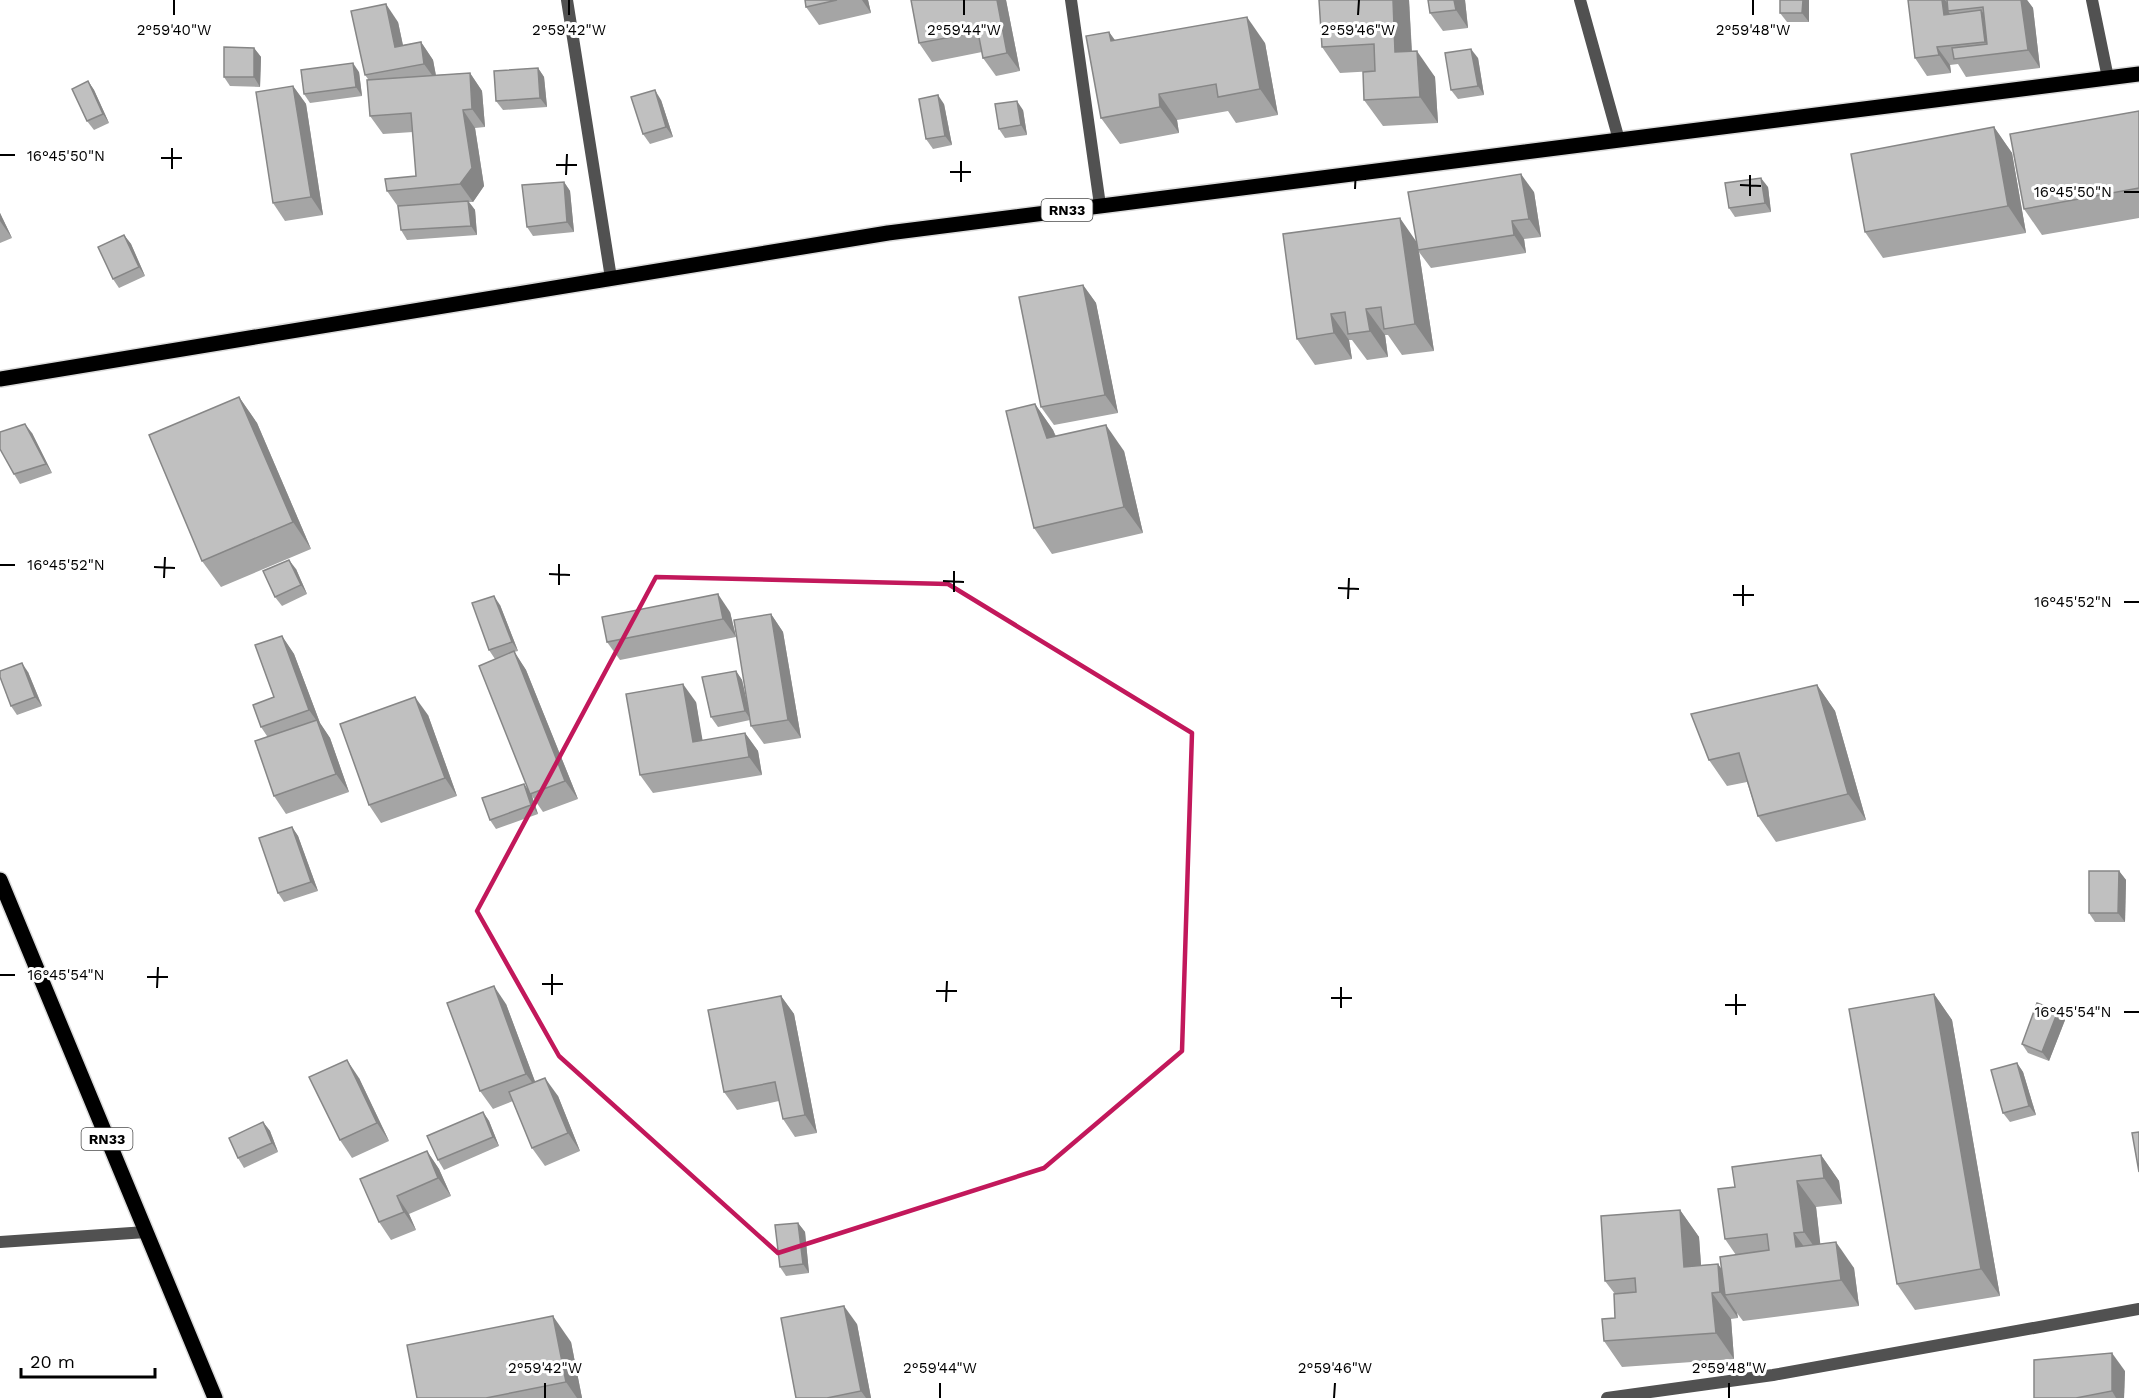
<svg xmlns="http://www.w3.org/2000/svg" width="2139" height="1398" viewBox="0 0 2139 1398" font-family="'Work Sans',sans-serif">
	<style>
		.lines { fill: none; stroke-linecap: round; stroke-linejoin: round }
		.primary-casing { stroke: #dbdbdb; stroke-width: 18 }
		.street { stroke: #515151; stroke-width: 12 }
		.primary { stroke: #000; stroke-width: 15 }
		.wall { fill: #a5a5a5 }
		.shaded-wall { fill: #868686 }
		.building { fill: #c0c0c0; stroke: #868686; stroke-width: 1.5 }
		.marked { fill: none; stroke: #c2185b; stroke-width: 4.5; stroke-linejoin: round }
		.ticks { fill: none; stroke: #000; stroke-width: 2 }
		.labels { text-anchor: middle; stroke-width: 6; stroke-linejoin: round; paint-order: stroke }
		.shield { fill: #fff; stroke: #4c4c4c; stroke-width: 1.5 }
		.shield-label { font-size: 14px; font-weight: bold; fill: #000 }
		.ticks-label { font-size: 15px; text-anchor: middle; fill: #000; stroke: #fff; stroke-width: 6; stroke-linejoin: round; paint-order: stroke }
	</style>
	<rect width="100%" height="100%" fill="#fff"/>
	<g class="lines">
		<defs>
			<g id="primary">
				<path d="M0 379 888 233 2139 74"/>
				<path d="M0 880 215 1398"/>
			</g>
		</defs>
		<use href="#primary" class="primary-casing"/>
		<g class="street">
			<path d="M567 0 611 278"/>
			<path d="M1071 0 1100 205"/>
			<path d="M1580 0 1619 140"/>
			<path d="M2092 0 2108 78"/>
			<path d="M0 1242 146 1232"/>
			<path d="M1607 1398 1773 1375 2139 1309"/>
		</g>
		<use href="#primary" class="primary"/>
	</g>
	<g class="wall">
		<path d="M805 0H868L871 13 819 25 806 7Z"/>
		<path d="M911 0H1006L1020 71 996 76 983 58 982 52 932 62 919 43Z"/>
		<path d="M1319 0H1409L1412 51 1435 77 1438 123 1383 126 1364 100 1375 71 1340 73 1322 47Z"/>
		<path d="M1428 0H1465L1468 28 1443 31 1430 13Z"/>
		<path d="M1780 0H1809V22H1787L1780 13Z"/>
		<path d="M1908 0H2027L2033 8 2040 68 1966 77 1958 64 1950 65 1951 73 1927 76 1915 58Z"/>
		<path d="M398 22 403 45 421 42 433 60 436 75 470 73 482 91 485 127 475 128 484 186 473 202H469L475 210 477 235 407 240 401 230 399 208 387 191 416 176 413 132 383 134 370 116 368 79 365 75Z"/>
		<path d="M1109 32 1115 40 1265 43 1278 115 1236 123 1228 111 1177 120 1179 133 1120 144 1101 118Z"/>
		<path d="M254 48 261 57 260 87 230 86 224 77Z"/>
		<path d="M1478 58 1484 95 1458 99 1451 90Z"/>
		<path d="M538 68 544 77 547 107 503 110 496 101Z"/>
		<path d="M359 72 362 96 310 103 304 94Z"/>
		<path d="M88 81 94 90 109 123 94 130 87 121Z"/>
		<path d="M293 86 306 104 323 215 285 221 273 203Z"/>
		<path d="M661 100 673 137 650 144 643 134Z"/>
		<path d="M944 104 952 145 933 149 926 139Z"/>
		<path d="M1023 110 1027 135 1005 138 999 129Z"/>
		<path d="M2139 111V218L2042 235 2024 209Z"/>
		<path d="M1994 127 2012 153 2026 233 1883 258 1865 232Z"/>
		<path d="M564 182 570 191 574 232 533 236 527 227Z"/>
		<path d="M1768 187 1771 212 1735 217 1729 208Z"/>
		<path d="M1534 192 1541 237 1524 239 1526 253 1431 268 1419 252 1434 351 1402 355 1388 335H1385L1388 357 1367 360 1352 340H1349L1352 359 1315 365 1297 339 1417 242Z"/>
		<path d="M0 213 12 238 0 243Z"/>
		<path d="M124 235 131 244 145 276 119 288 113 279Z"/>
		<path d="M1083 285 1096 303 1118 413 1054 425 1041 407Z"/>
		<path d="M239 397 257 423 311 549 221 587 202 561Z"/>
		<path d="M1035 404 1053 430 1056 436 1124 451 1143 533 1052 554 1034 528Z"/>
		<path d="M32 433 52 473 20 484 14 474Z"/>
		<path d="M296 569 307 594 282 606 275 597Z"/>
		<path d="M500 605 518 651 514 652 526 670 578 799 543 812 532 796 538 814 496 829 490 820 529 790 495 659 489 650Z"/>
		<path d="M730 612 736 637 620 660 607 642Z"/>
		<path d="M771 614 783 632 801 738 764 744 751 726 750 720 718 727 711 717 736 671 742 680 747 703Z"/>
		<path d="M282 636 294 654 320 723 330 738 349 792 286 814 274 796 267 736 261 727 274 697Z"/>
		<path d="M28 672 42 706 17 715 11 706Z"/>
		<path d="M1817 685 1835 711 1866 820 1776 842 1758 816 1747 782 1727 786 1709 760Z"/>
		<path d="M696 702 702 741 745 733 758 751 762 775 653 793 640 775Z"/>
		<path d="M428 715 457 796 381 823 369 805Z"/>
		<path d="M292 827 298 836 318 891 284 902 278 893Z"/>
		<path d="M2119 871 2126 880 2125 922H2095L2089 913Z"/>
		<path d="M1934 994 1952 1020 2000 1296 1915 1310 1897 1284Z"/>
		<path d="M781 996 794 1014 817 1133 795 1137 783 1119 779 1101 737 1110 724 1092Z"/>
		<path d="M506 1004 535 1082 558 1096 580 1151 545 1166 532 1148 513 1101 493 1109 480 1091Z"/>
		<path d="M2058 1011 2065 1020 2049 1061 2028 1053 2022 1044Z"/>
		<path d="M2017 1063 2023 1072 2036 1115 2010 1122 2003 1113Z"/>
		<path d="M359 1078 389 1141 352 1158 340 1140Z"/>
		<path d="M483 1112 489 1121 499 1146 444 1170 438 1160Z"/>
		<path d="M263 1122 270 1131 278 1152 244 1168 238 1158Z"/>
		<path d="M427 1151 439 1169 451 1196 409 1214 416 1230 391 1240 379 1222Z"/>
		<path d="M1821 1155 1839 1181 1842 1204 1816 1207 1820 1244 1854 1268 1859 1306 1743 1321 1737 1313 1738 1318 1731 1319 1734 1359 1622 1367 1604 1341 1615 1318V1294L1605 1281 1680 1210 1699 1237 1701 1265 1718 1264 1722 1270 1736 1255 1725 1239 1735 1187Z"/>
		<path d="M798 1223 805 1232 809 1273 786 1276 780 1267Z"/>
		<path d="M857 1324 871 1398H796Z"/>
		<path d="M571 1342 582 1398H417Z"/>
		<path d="M2125 1371 2124 1398H2034Z"/>
	</g>
	<g class="shaded-wall">
		<path d="M862 0H868L871 13Z"/>
		<path d="M997 0H1006L1020 71 1007 53Z"/>
		<path d="M1393 0H1409L1413 78 1395 52Z"/>
		<path d="M1454 0H1465L1468 28 1456 10Z"/>
		<path d="M1803 0H1809V22L1802 13Z"/>
		<path d="M1942 0H1945L1953 11H1948L1955 22 1944 15Z"/>
		<path d="M2021 0H2027L2033 8 2040 68 2028 50Z"/>
		<path d="M386 4 398 22 407 65 395 47Z"/>
		<path d="M1981 10 1994 28V54L1985 42Z"/>
		<path d="M1247 17 1265 43 1278 115 1260 89Z"/>
		<path d="M1109 32 1127 58 1111 41Z"/>
		<path d="M421 42 433 60 437 82 424 64Z"/>
		<path d="M1937 47 1950 65 1951 73 1939 55Z"/>
		<path d="M254 48 261 57 260 87 254 77Z"/>
		<path d="M1471 49 1478 58 1484 95 1478 86Z"/>
		<path d="M1417 51 1435 77 1438 123 1420 97Z"/>
		<path d="M353 63 359 72 362 96 356 87Z"/>
		<path d="M538 68 544 77 547 107 540 98Z"/>
		<path d="M470 73 482 91 485 127 472 109Z"/>
		<path d="M88 81 94 90 109 123 103 114Z"/>
		<path d="M293 86 306 104 323 215 311 197Z"/>
		<path d="M655 90 661 100 673 137 666 127Z"/>
		<path d="M1159 94 1177 120 1179 133 1160 107Z"/>
		<path d="M938 95 944 104 952 145 945 136Z"/>
		<path d="M1017 101 1023 110 1027 135 1021 125Z"/>
		<path d="M463 110 475 128 484 186 473 202 460 184Z"/>
		<path d="M1994 127 2012 153 2026 233 2008 206Z"/>
		<path d="M1521 174 1534 192 1541 237 1529 219Z"/>
		<path d="M1761 178 1768 187 1771 212 1765 203Z"/>
		<path d="M564 182 570 191 574 232 567 222Z"/>
		<path d="M468 201 475 210 477 235 471 226Z"/>
		<path d="M0 213 12 238 0 221Z"/>
		<path d="M1400 218 1418 244V250L1419 252 1434 351 1415 324Z"/>
		<path d="M1512 221 1524 239 1526 253 1514 235Z"/>
		<path d="M124 235 131 244 145 276 139 267Z"/>
		<path d="M1083 285 1096 303 1118 413 1105 395Z"/>
		<path d="M1366 309 1385 335 1388 357 1370 331Z"/>
		<path d="M1331 314 1349 340 1352 359 1334 333Z"/>
		<path d="M239 397 257 423 311 549 293 522Z"/>
		<path d="M1035 404 1053 430 1066 464 1047 438Z"/>
		<path d="M25 424 32 433 52 473 46 464Z"/>
		<path d="M1106 425 1124 451 1143 533 1124 507Z"/>
		<path d="M289 560 296 569 307 594 301 585Z"/>
		<path d="M718 594 730 612 736 637 723 619Z"/>
		<path d="M494 596 500 605 518 651 512 642Z"/>
		<path d="M771 614 783 632 801 738 788 720Z"/>
		<path d="M282 636 294 654 320 723 330 738 349 792 336 774 319 724 309 710Z"/>
		<path d="M514 651 526 670 578 799 565 781Z"/>
		<path d="M22 663 28 672 42 706 35 697Z"/>
		<path d="M736 671 742 680 751 720 745 711Z"/>
		<path d="M683 684 696 702 706 760 693 742Z"/>
		<path d="M1817 685 1835 711 1866 820 1848 794Z"/>
		<path d="M415 697 428 715 457 796 445 778Z"/>
		<path d="M745 733 758 751 762 775 749 757Z"/>
		<path d="M524 784 531 793 538 814 531 805Z"/>
		<path d="M292 827 298 836 318 891 311 882Z"/>
		<path d="M2119 871 2126 880 2125 922 2118 913Z"/>
		<path d="M494 986 506 1004 539 1092 526 1074Z"/>
		<path d="M1934 994 1952 1020 2000 1296 1981 1269Z"/>
		<path d="M781 996 794 1014 817 1133 805 1115Z"/>
		<path d="M2058 1011 2065 1020 2049 1061 2042 1052Z"/>
		<path d="M347 1060 359 1078 389 1141 377 1123Z"/>
		<path d="M2017 1063 2023 1072 2036 1115 2029 1106Z"/>
		<path d="M545 1078 558 1096 580 1151 568 1133Z"/>
		<path d="M483 1112 489 1121 499 1146 493 1137Z"/>
		<path d="M263 1122 270 1131 278 1152 272 1143Z"/>
		<path d="M427 1151 439 1169 451 1196 438 1178Z"/>
		<path d="M1821 1155 1839 1181 1842 1204 1824 1178Z"/>
		<path d="M1797 1181 1816 1207 1822 1258 1804 1232Z"/>
		<path d="M397 1196 409 1214 416 1230 404 1212Z"/>
		<path d="M1680 1210 1699 1237 1703 1293 1684 1267Z"/>
		<path d="M798 1223 805 1232 809 1273 803 1264Z"/>
		<path d="M1794 1233 1813 1259 1796 1247Z"/>
		<path d="M1836 1242 1854 1268 1859 1306 1841 1280Z"/>
		<path d="M1718 1264 1736 1290 1725 1295 1737 1313 1738 1318 1720 1292Z"/>
		<path d="M1712 1293 1731 1319 1734 1359 1716 1333Z"/>
		<path d="M844 1306 857 1324 871 1398H866L861 1391Z"/>
		<path d="M553 1316 571 1342 582 1398H577L566 1382Z"/>
		<path d="M2112 1353 2125 1371 2124 1398H2116L2112 1391Z"/>
	</g>
	<g class="building">
		<path d="M805 0H837L806 7Z"/>
		<path d="M911 0H997L1007 53 983 58 978 32 919 43Z"/>
		<path d="M1319 0H1393L1395 52 1417 51 1420 97 1364 100 1363 72 1375 71 1374 44 1322 47Z"/>
		<path d="M1428 0H1454L1456 10 1430 13Z"/>
		<path d="M1780 0H1803L1802 13H1780Z"/>
		<path d="M1908 0H1942L1944 15 1981 10 1985 42 1937 47 1939 55 1915 58Z"/>
		<path d="M1947 0H2021L2028 50 1954 59 1952 48 1987 44 1983 7 1948 11Z"/>
		<path d="M386 4 395 47 421 42 424 64 365 75 351 11Z"/>
		<path d="M1247 17 1260 89 1218 97 1216 84 1159 94 1160 107 1101 118 1086 36 1109 32 1111 41Z"/>
		<path d="M224 47 254 48V77H224Z"/>
		<path d="M1471 49 1478 86 1451 90 1445 53Z"/>
		<path d="M353 63 356 87 304 94 301 70Z"/>
		<path d="M538 68 540 98 496 101 494 71Z"/>
		<path d="M470 73 472 109 463 110 472 168 460 184 387 191 385 179 416 176 411 113 370 116 367 80Z"/>
		<path d="M88 81 103 114 87 121 72 89Z"/>
		<path d="M293 86 311 197 273 203 256 92Z"/>
		<path d="M655 90 666 127 643 134 631 97Z"/>
		<path d="M938 95 945 136 926 139 919 99Z"/>
		<path d="M1017 101 1021 125 999 129 995 104Z"/>
		<path d="M2139 111V188L2024 209 2010 134Z"/>
		<path d="M1994 127 2008 206 1865 232 1851 154Z"/>
		<path d="M1521 174 1529 219 1512 221 1514 235 1418 250 1408 192Z"/>
		<path d="M1761 178 1765 203 1729 208 1725 183Z"/>
		<path d="M564 182 567 222 527 227 522 185Z"/>
		<path d="M468 201 471 226 401 230 398 206Z"/>
		<path d="M1400 218 1415 324 1384 329 1381 307 1366 309 1370 331 1348 334 1345 312 1331 314 1334 333 1297 339 1283 234Z"/>
		<path d="M124 235 139 267 113 279 98 247Z"/>
		<path d="M1083 285 1105 395 1041 407 1019 297Z"/>
		<path d="M239 397 293 522 202 561 149 435Z"/>
		<path d="M1035 404 1047 438 1106 425 1124 507 1034 528 1006 411Z"/>
		<path d="M25 424 46 464 14 474 0 449V432Z"/>
		<path d="M289 560 301 585 275 597 263 571Z"/>
		<path d="M718 594 723 619 607 642 602 617Z"/>
		<path d="M494 596 512 642 489 650 472 603Z"/>
		<path d="M771 614 788 720 751 726 734 620Z"/>
		<path d="M282 636 309 710 261 727 253 705 274 697 255 645Z"/>
		<path d="M514 651 565 781 530 794 479 666Z"/>
		<path d="M22 663 35 697 11 706 0 677V671Z"/>
		<path d="M736 671 745 711 711 717 702 677Z"/>
		<path d="M683 684 693 742 745 733 749 757 640 775 626 694Z"/>
		<path d="M1817 685 1848 794 1758 816 1739 753 1709 760 1691 714Z"/>
		<path d="M415 697 445 778 369 805 340 724Z"/>
		<path d="M317 720 336 774 274 796 255 741Z"/>
		<path d="M524 784 531 805 490 820 482 798Z"/>
		<path d="M292 827 311 882 278 893 259 838Z"/>
		<path d="M2089 871H2119L2118 913H2089Z"/>
		<path d="M494 986 526 1074 480 1091 447 1003Z"/>
		<path d="M1934 994 1981 1269 1897 1284 1849 1009Z"/>
		<path d="M781 996 805 1115 783 1119 775 1082 724 1092 708 1010Z"/>
		<path d="M2037 1003 2058 1011 2042 1052 2022 1044Z"/>
		<path d="M347 1060 377 1123 340 1140 309 1077Z"/>
		<path d="M2017 1063 2029 1106 2003 1113 1991 1070Z"/>
		<path d="M545 1078 568 1133 532 1148 509 1092Z"/>
		<path d="M483 1112 493 1137 438 1160 427 1136Z"/>
		<path d="M263 1122 272 1143 238 1158 229 1138Z"/>
		<path d="M2139 1132V1172L2132 1133Z"/>
		<path d="M427 1151 438 1178 397 1196 404 1212 379 1222 360 1179Z"/>
		<path d="M1821 1155 1824 1178 1797 1181 1804 1232 1794 1233 1796 1247 1836 1242 1841 1280 1725 1295 1720 1257 1769 1250 1767 1234 1725 1239 1718 1189 1735 1187 1732 1167Z"/>
		<path d="M1680 1210 1684 1267 1718 1264 1720 1292 1712 1293 1716 1333 1604 1341 1602 1319 1615 1318 1614 1294 1636 1292 1635 1278 1605 1281 1601 1216Z"/>
		<path d="M798 1223 803 1264 780 1267 775 1225Z"/>
		<path d="M844 1306 861 1391 827 1398H796L781 1318Z"/>
		<path d="M553 1316 566 1382 486 1398H417L407 1345Z"/>
		<path d="M2112 1353V1391L2076 1398H2034V1360Z"/>
	</g>
	<path class="marked" d="M656 577 948 584 1192 733 1182 1051 1044 1168 778 1253 559 1056 477 911Z"/>
	<path class="ticks" d="M174 15V0M569 15V0M964 15V0M1358 15 1359 0M1753 15V0M0 155H15M161 158H182M556 165H577M172 169V148M950 172H971M566 175 567 154M1345 179H1366M961 182V161M1740 185 1761 186M1355 189 1356 168M2124 192H2139M1750 196V175M0 565H15M154 567 175 568M549 574 570 575M164 578 165 557M943 581 964 582M559 585V564M1338 588 1359 589M954 592V571M1733 595H1754M1348 599 1349 578M2124 602H2139M1743 606V585M0 975H15M147 977H168M542 984H563M157 988 158 967M936 991H957M552 995V974M1331 998H1352M946 1002 947 981M1725 1005H1746M1341 1008V987M2124 1012H2139M1736 1015V994M545 1398V1383M940 1398V1383M1334 1398 1335 1383M1729 1398V1383"/>
	<g class="labels">
		<g class="shield">
			<rect x="1041.5" y="199" width="51" height="22" rx="4.5"/>
			<rect x="81.5" y="1128" width="51" height="22" rx="4.5"/>
		</g>
		<g class="shield-label">
			<text x="1067" y="215">RN33</text>
			<text x="107" y="1144">RN33</text>
		</g>
	</g>
	<g class="ticks-label">
		<text x="174" y="35">2°59'40"W</text>
		<text x="569" y="35">2°59'42"W</text>
		<text x="964" y="35">2°59'44"W</text>
		<text x="1358" y="35">2°59'46"W</text>
		<text x="1753" y="35">2°59'48"W</text>
		<text x="66" y="161">16°45'50"N</text>
		<text x="2073" y="197">16°45'50"N</text>
		<text x="66" y="570">16°45'52"N</text>
		<text x="2073" y="607">16°45'52"N</text>
		<text x="66" y="980">16°45'54"N</text>
		<text x="2073" y="1017">16°45'54"N</text>
		<text x="545" y="1373">2°59'42"W</text>
		<text x="940" y="1373">2°59'44"W</text>
		<text x="1335" y="1373">2°59'46"W</text>
		<text x="1729" y="1373">2°59'48"W</text>
	</g>
	<path d="M21 1368v9h134v-9" fill="none" stroke="#000000" stroke-width="3"/>
	<text x="30" y="1368" font-size="18" fill="#000000" stroke="#ffffff" stroke-width="4.5" paint-order="stroke">20 m</text>
</svg>
